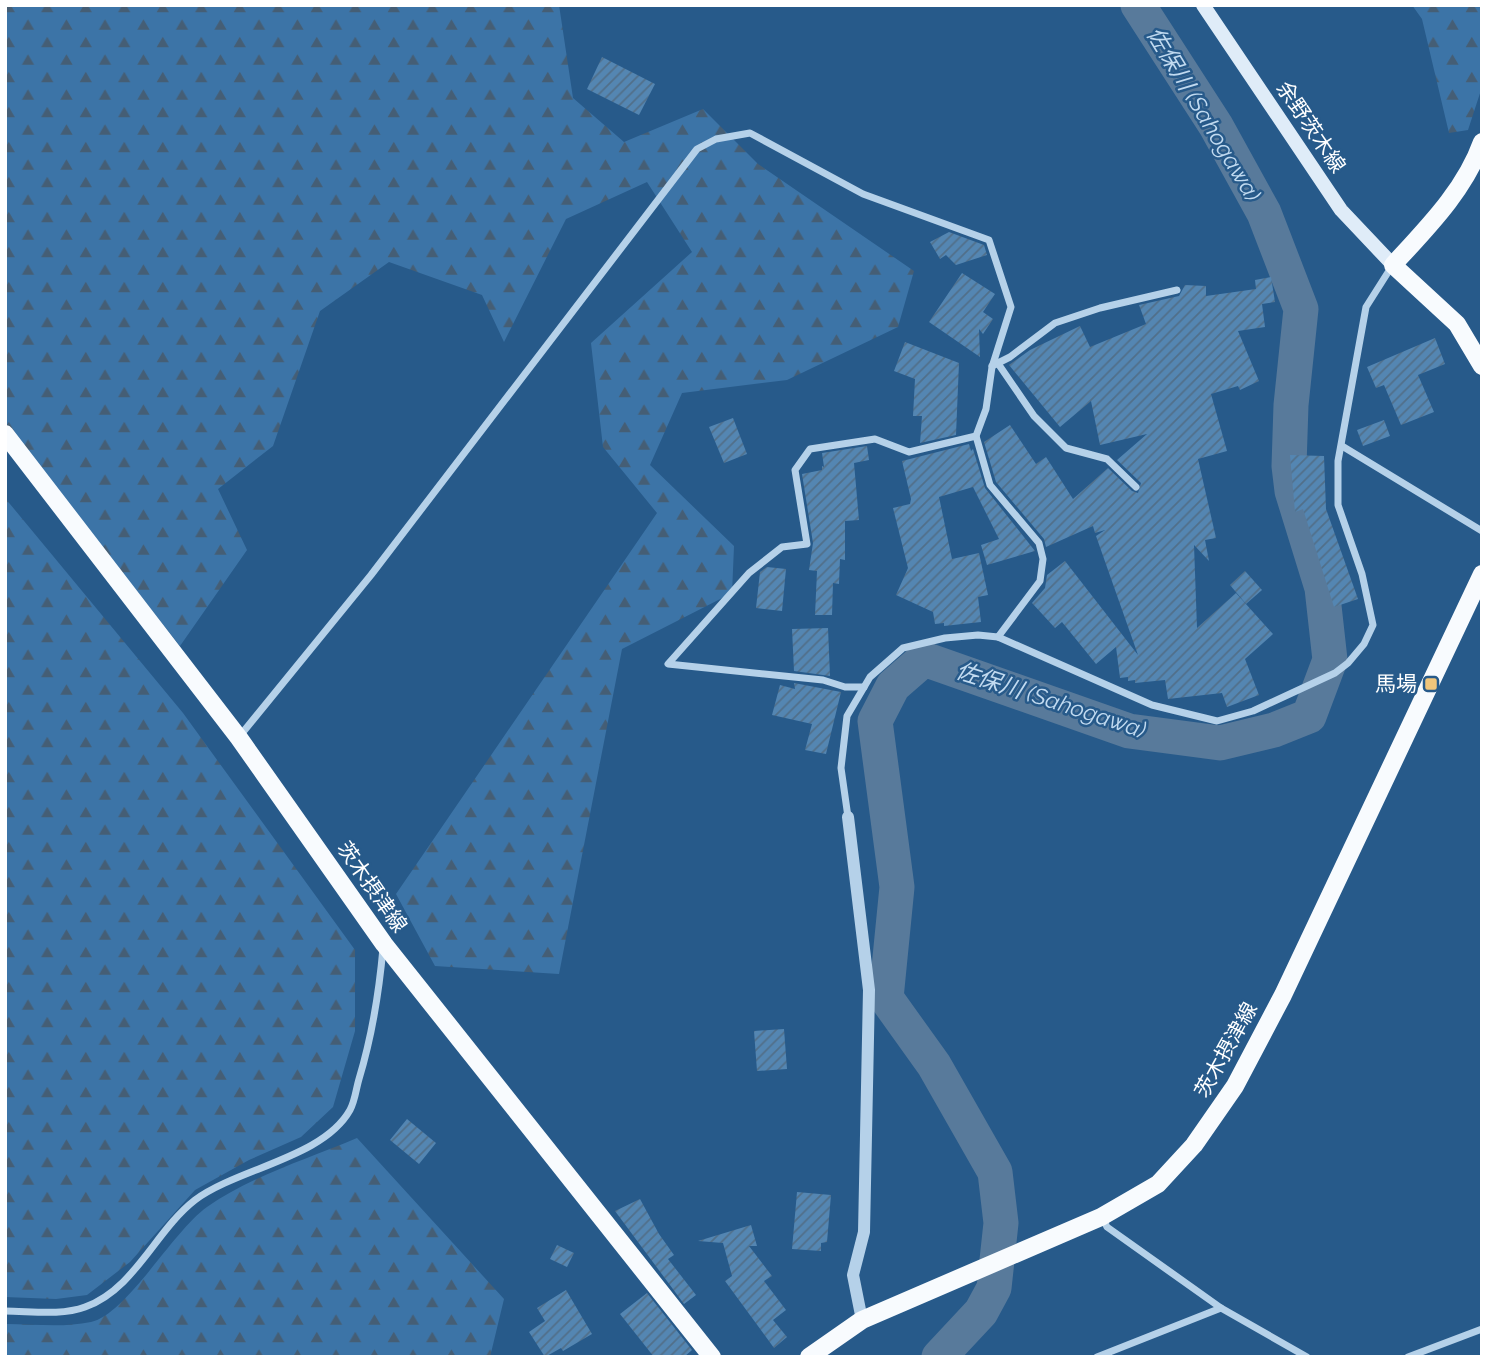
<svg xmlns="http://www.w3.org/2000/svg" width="1487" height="1362" viewBox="0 0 1487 1362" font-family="Raleway,'Noto Sans JP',sans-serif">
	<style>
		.forest { fill: url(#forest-firs) }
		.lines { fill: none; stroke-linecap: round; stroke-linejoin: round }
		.river { stroke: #587a9b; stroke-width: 35 }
		.building { fill: url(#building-hatch) }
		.minor { stroke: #b5d1e9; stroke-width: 7 }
		.tertiary { stroke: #b5d1e9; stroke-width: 12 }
		.secondary { stroke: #dfecf8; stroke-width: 14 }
		.primary { stroke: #f8fbfe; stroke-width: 18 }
		.poi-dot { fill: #f2c67b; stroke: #275a8a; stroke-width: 2.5 }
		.labels { text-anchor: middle; stroke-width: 5; stroke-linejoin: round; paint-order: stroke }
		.street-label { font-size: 21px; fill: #fff; stroke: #275a8a }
		.poi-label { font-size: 21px; fill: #fff; stroke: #275a8a; text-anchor: end }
		.water-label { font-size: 23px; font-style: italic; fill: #c1daf0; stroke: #275a8a }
	</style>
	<defs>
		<pattern id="forest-firs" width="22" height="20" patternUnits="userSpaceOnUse" patternTransform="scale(1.75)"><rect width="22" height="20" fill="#3c74a7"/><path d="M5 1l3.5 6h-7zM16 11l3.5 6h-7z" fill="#455e75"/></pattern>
		<pattern id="building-hatch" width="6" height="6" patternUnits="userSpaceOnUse" patternTransform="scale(1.75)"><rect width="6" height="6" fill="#5486b2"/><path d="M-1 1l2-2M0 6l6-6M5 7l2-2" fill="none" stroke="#516f89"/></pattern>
	</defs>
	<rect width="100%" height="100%" fill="#275a8a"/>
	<g class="forest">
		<path d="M5 5H559L573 98 624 142 703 109 758 164 914 271 898 327 787 380 682 393 650 465 734 546 732 593 622 649 559 974 435 966 396 894 657 513 603 447 591 343 692 252 647 182 566 219 504 342 482 295 389 262 320 311 273 446 218 489 247 550 180 646 5 423Z"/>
		<path d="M1412 5H1482V87L1468 130 1449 133 1422 19Z"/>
		<path d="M5 498 183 713 355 950V1031L333 1107 301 1137 249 1160 195 1190 130 1262 87 1295 56 1299 5 1297Z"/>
		<path d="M357 1138 504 1299 490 1357H5V1324C33 1324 63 1328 91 1322 127 1314 172 1232 207 1207 251 1176 308 1159 357 1138Z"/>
	</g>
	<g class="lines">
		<path class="river" d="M939 1357 981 1312 994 1288 1001 1223 995 1172 934 1065 886 998 897 887 875 721 893 686 924 659 1129 731 1220 743 1274 730 1309 716 1330 660 1322 588 1292 491 1289 466 1291 405 1301 309 1264 213 1216 126 1138 5"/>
	</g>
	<g class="building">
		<path d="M602 57 655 84 639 115 587 89Z"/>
		<path d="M949 232 984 245 987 255 956 265 946 255 940 259 930 242Z"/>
		<path d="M962 273 995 294 983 312 993 319 983 334 979 329 980 357 929 322Z"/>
		<path d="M1271 277 1275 302 1262 304 1265 327 1238 331 1259 381 1240 390 1238 386 1211 394 1227 451 1198 459 1216 538 1205 540 1209 561 1194 545 1197 628 1236 593 1273 634 1245 659 1259 695 1227 707 1222 693 1168 699 1165 680 1135 683V680L1128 681V677L1120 678 1116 647 1096 664 1062 622 1055 628 1032 603 1045 588 1047 575 1065 561 1138 655 1096 536 1105 530 1095 533 1093 526 1046 547 1044 539 996 482 984 442 1010 425 1036 464 1046 457 1073 499 1108 468 1132 491 1138 493 1141 483 1117 460 1147 434 1100 445 1091 401 1060 427 1009 365 1030 350 1080 326 1090 347 1146 324 1139 305 1179 296 1185 285 1206 286V296L1256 289 1255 280Z"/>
		<path d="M1435 338 1445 364 1418 375 1434 412 1401 425 1384 385 1376 388 1367 367Z"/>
		<path d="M905 342 959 363 956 435 920 443 922 416H913L915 379 894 371Z"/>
		<path d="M733 418 747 454 724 463 709 427Z"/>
		<path d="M1384 420 1390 436 1363 446 1357 430Z"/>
		<path d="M969 444 971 451 973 449 985 488 1035 551 987 565 981 545 999 539 973 487 939 497 952 559 979 553 988 595 978 597 981 622 944 626V623L935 624 933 612 896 595 908 568 893 508 910 504 911 499 902 461Z"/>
		<path d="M867 446 869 460 854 463 859 520 845 521V560L840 559 839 584 833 583 832 615H815L817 571 809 570 813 543 802 474 822 470V466L824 467 822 453Z"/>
		<path d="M1290 455 1324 456 1326 509 1358 599 1334 607 1303 509 1295 512Z"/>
		<path d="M767 567 786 569 782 611 756 608 760 572Z"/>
		<path d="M1245 571 1262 590 1246 604 1230 585Z"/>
		<path d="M828 628 830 676 794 671 792 629Z"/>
		<path d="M794 683 841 692 826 754 805 750 812 724 772 715 780 685 795 689Z"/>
		<path d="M784 1029 787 1069 757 1071 754 1031Z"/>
		<path d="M407 1119 436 1143 419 1164 390 1140Z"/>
		<path d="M797 1192 831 1195 827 1242 821 1243V1251L792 1249Z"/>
		<path d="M640 1199 659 1234 674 1255 668 1259 696 1295 684 1304 615 1211Z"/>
		<path d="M751 1225 757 1246H749L772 1276 764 1281 786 1310 773 1320 787 1337 774 1348 725 1281 732 1276 723 1243 698 1241Z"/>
		<path d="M557 1245 574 1253 567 1267 550 1259Z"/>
		<path d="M566 1290 592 1334 563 1351 561 1348 545 1357 529 1332 545 1321 537 1308Z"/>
		<path d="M647 1293 692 1350 684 1357H654L620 1314Z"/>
	</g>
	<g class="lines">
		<g class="minor">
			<path d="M997 362 1034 416 1066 448 1107 459 1136 487"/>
			<path d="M992 366 1010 357 1055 323 1100 308 1177 290"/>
			<path d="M976 436 990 485 1039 543 1043 559 1040 581 998 637"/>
			<path d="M1342 446 1482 531"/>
			<path d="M239 737 371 575 697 149 716 139 750 133 863 194 989 240 1011 307 992 367 986 409 976 436 909 452 875 439 810 449 795 470 807 544 782 547 749 573 668 664 823 680 845 687H864"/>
			<path d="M848 817 841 768 847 716 870 677 903 648 945 638 978 635 998 637 1152 705 1217 721 1253 711 1335 673 1348 663 1364 644 1373 625 1362 574 1338 505V461L1366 307 1392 266"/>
			<path d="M1102 1217 1107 1227 1221 1308 1307 1357"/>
			<path d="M5 1311C30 1311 61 1316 85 1307 135 1289 155 1231 195 1200 238 1168 323 1158 350 1110 355 1101 356 1089 359 1079 372 1036 379 993 383 948"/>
			<path d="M1097 1357 1221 1308"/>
			<path d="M1408 1357 1482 1329"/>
		</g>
		<path class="tertiary" d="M848 817 869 990 864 1232 853 1275 862 1320"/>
		<path class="secondary" d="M1203 5 1341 210 1393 265"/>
		<g class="primary">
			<path d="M1482 142C1465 190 1427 228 1393 265L1457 324 1482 366"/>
			<path d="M5 434 239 738 384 944 712 1357"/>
			<path d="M809 1357 862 1320 1101 1217 1158 1184 1194 1145 1235 1086 1283 995 1482 574"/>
		</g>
	</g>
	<rect class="poi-dot" x="1424" y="677" width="14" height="14" rx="3.5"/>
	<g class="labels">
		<g class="street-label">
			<text transform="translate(1311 127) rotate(56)" y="7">余野茨木線</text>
			<text transform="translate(372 887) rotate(55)" y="7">茨木摂津線</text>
			<text transform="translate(1226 1050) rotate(-61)" y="7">茨木摂津線</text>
		</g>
		<g class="poi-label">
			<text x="1417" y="691">馬場</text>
		</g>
		<g class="water-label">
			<text transform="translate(1204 114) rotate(59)" y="8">佐保川 (Sahogawa)</text>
			<text transform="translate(1051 700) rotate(18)" y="8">佐保川 (Sahogawa)</text>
		</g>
	</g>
	<rect width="1487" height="1362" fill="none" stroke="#ffffff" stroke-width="14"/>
</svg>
